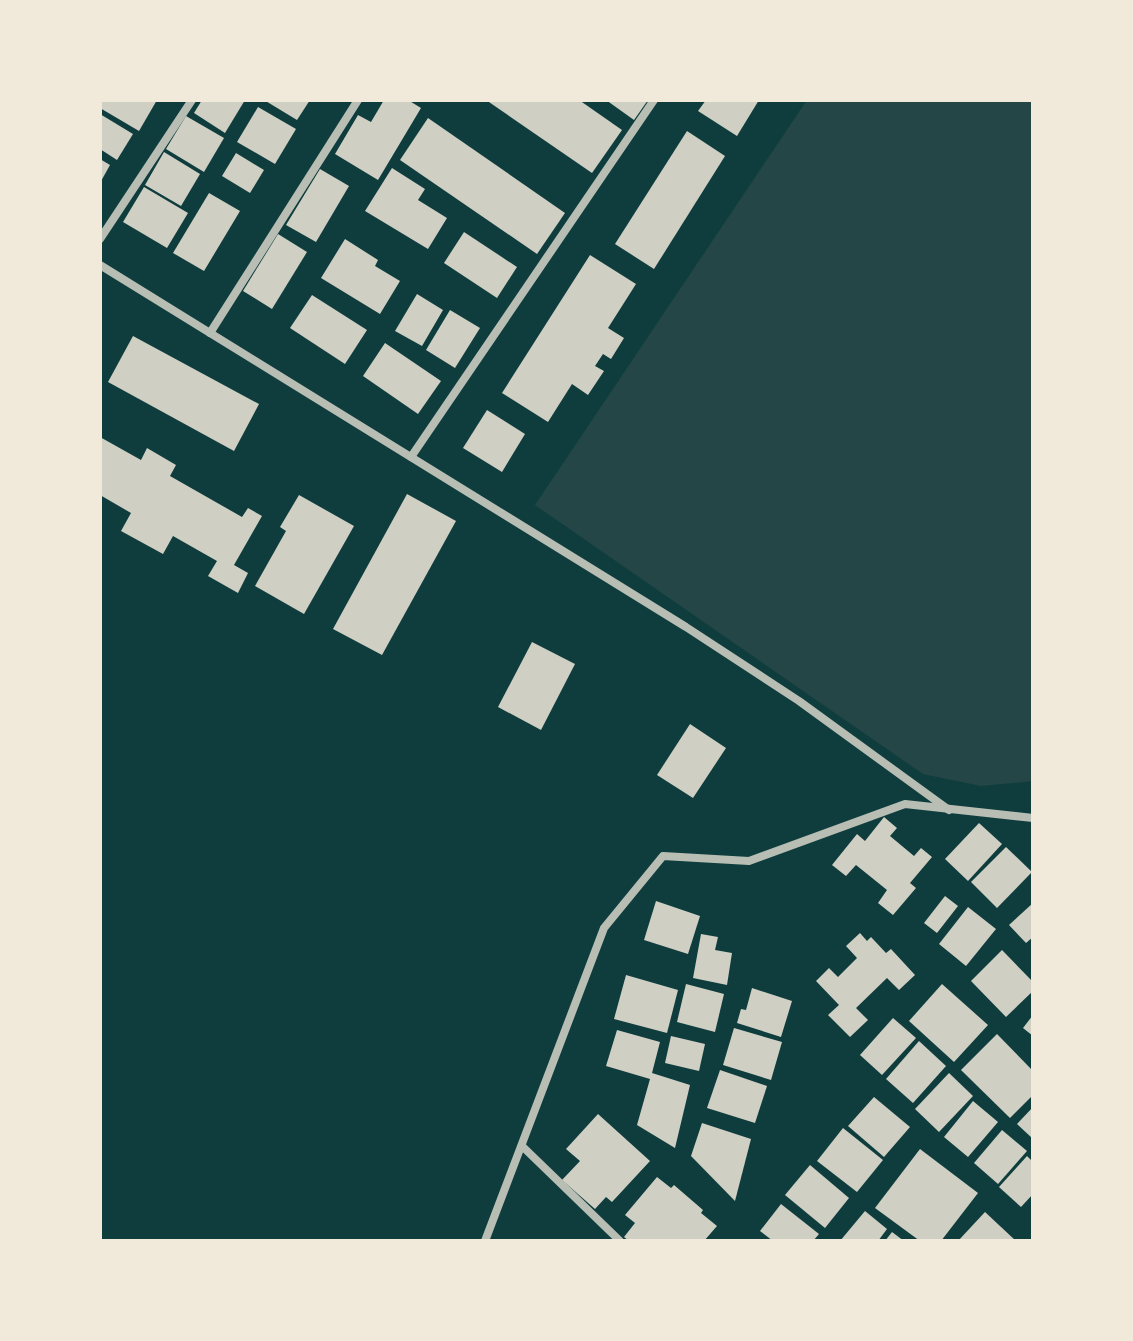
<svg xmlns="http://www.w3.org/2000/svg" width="1133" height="1341" viewBox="0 0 1133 1341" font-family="'DM Sans',sans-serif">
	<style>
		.green { fill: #244646 }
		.building { fill: #cfcfc3 }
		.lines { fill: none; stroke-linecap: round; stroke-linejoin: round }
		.minor { stroke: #b8beb3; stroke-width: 8 }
	</style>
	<rect width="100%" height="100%" fill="#0f3d3e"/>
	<path class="green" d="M807 100H1033V781L981 786 923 774 535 505Z"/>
	<g class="building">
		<path d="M100 100H157L139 131 100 108Z"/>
		<path d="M202 100H245L225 133 194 113Z"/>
		<path d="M264 100H310L297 120Z"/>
		<path d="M384 100H408L421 108 378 180 335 154 358 115 371 122Z"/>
		<path d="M486 100H579L622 130 592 173Z"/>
		<path d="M606 100H648L634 120Z"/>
		<path d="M706 100H759L737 136 698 111Z"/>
		<path d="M258 107 296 129 275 164 237 142Z"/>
		<path d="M100 114 133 134 117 160 100 149Z"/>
		<path d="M186 116 224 138 204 172 166 149Z"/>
		<path d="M428 118 565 213 537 254 400 160Z"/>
		<path d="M687 131 725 156 654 269 615 244Z"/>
		<path d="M164 152 200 174 181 206 145 185Z"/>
		<path d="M236 153 264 170 250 193 222 176Z"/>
		<path d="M100 159 110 165 100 183Z"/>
		<path d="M392 168 425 189 418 200 447 218 428 249 365 211Z"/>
		<path d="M320 169 349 186 316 242 286 225Z"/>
		<path d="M144 187 188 213 167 248 123 222Z"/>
		<path d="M209 193 240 211 204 271 173 253Z"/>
		<path d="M464 232 517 267 497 298 444 263Z"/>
		<path d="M278 234 307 252 272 309 243 291Z"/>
		<path d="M345 239 378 260 375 266 400 281 380 314 321 278Z"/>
		<path d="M590 255 636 284 608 328 624 338 611 359 603 354 595 366 604 371 588 395 572 384 548 422 502 393Z"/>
		<path d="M417 294 443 310 422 346 395 331Z"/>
		<path d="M312 295 367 330 345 364 290 328Z"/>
		<path d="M450 310 480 328 455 368 426 350Z"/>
		<path d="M133 336 259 404 234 451 108 382Z"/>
		<path d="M385 343 441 381 418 414 363 376Z"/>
		<path d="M487 410 525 434 502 472 463 448Z"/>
		<path d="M100 437 141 460 147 448 176 465 170 476 242 517 248 508 262 516 234 565 248 573 238 593 208 576 217 561 173 536 163 554 121 531 131 513 100 495Z"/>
		<path d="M407 494 456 521 382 655 333 629Z"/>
		<path d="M299 495 354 526 304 614 255 586 286 531 280 527Z"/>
		<path d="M532 642 575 664 541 730 498 707Z"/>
		<path d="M690 724 726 748 693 798 657 775Z"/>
		<path d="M884 817 897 828 890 836 914 856 921 848 932 857 910 883 916 888 893 915 878 903 887 890 856 865 846 876 832 865 857 834 865 841Z"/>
		<path d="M979 823 1002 844 968 881 945 859Z"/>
		<path d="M1006 847 1032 872 997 908 971 882Z"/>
		<path d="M945 896 958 906 937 933 924 923Z"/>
		<path d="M656 901 700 916 688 954 644 940Z"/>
		<path d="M1033 903V937L1026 943 1009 925Z"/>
		<path d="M968 907 996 929 966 966 939 944Z"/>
		<path d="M860 933 867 941 871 937 886 953 891 949 915 975 899 990 887 978 856 1008 868 1020 850 1037 828 1015 839 1005 816 981 829 968 838 977 857 958 846 946Z"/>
		<path d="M701 934 718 937 715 950 732 953 727 985 693 978Z"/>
		<path d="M1002 950 1033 982V991L1006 1017 971 981Z"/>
		<path d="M626 975 678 990 667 1033 614 1019Z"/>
		<path d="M686 984 724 994 715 1032 677 1022Z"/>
		<path d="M942 984 988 1025 954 1062 909 1021Z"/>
		<path d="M752 988 792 1001 781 1037 737 1023 741 1009 746 1010Z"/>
		<path d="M1033 1015V1036L1023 1028Z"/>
		<path d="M893 1018 916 1038 882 1075 860 1055Z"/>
		<path d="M734 1028 782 1042 771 1080 723 1065Z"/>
		<path d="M617 1030 660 1042 652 1073 690 1085 675 1148 637 1125 650 1079 606 1066Z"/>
		<path d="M997 1034 1033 1071V1095L1010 1118 961 1070Z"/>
		<path d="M671 1036 705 1044 699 1071 665 1063Z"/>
		<path d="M919 1041 946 1066 913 1103 886 1079Z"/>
		<path d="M720 1070 767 1086 755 1123 707 1108Z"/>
		<path d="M949 1073 973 1096 939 1132 915 1109Z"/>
		<path d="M874 1097 910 1127 884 1157 848 1126Z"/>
		<path d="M973 1101 998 1122 968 1157 944 1137Z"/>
		<path d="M1033 1107V1139L1017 1124Z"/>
		<path d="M598 1114 650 1161 612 1202 606 1197 595 1209 562 1180 580 1161 566 1149Z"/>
		<path d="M702 1123 751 1139 735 1201 691 1156Z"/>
		<path d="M843 1128 883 1160 857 1192 817 1161Z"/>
		<path d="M1002 1130 1027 1151 998 1184 974 1163Z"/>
		<path d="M920 1149 978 1193 941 1241H920L875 1208Z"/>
		<path d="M1027 1156 1033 1162V1194L1021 1207 999 1187Z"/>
		<path d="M810 1165 849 1198 825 1228 785 1195Z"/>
		<path d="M657 1177 671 1188 674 1185 703 1210 701 1213 717 1226 704 1241H629L624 1237 635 1223 625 1215Z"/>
		<path d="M781 1204 819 1234 813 1241H773L760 1231Z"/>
		<path d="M865 1211 887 1229 878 1241H840Z"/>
		<path d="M985 1212 1016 1241H958Z"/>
		<path d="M892 1232 904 1241H885Z"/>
	</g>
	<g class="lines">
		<g class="minor">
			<path d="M100 239 192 100"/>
			<path d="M100 265 686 627 799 701 949 810"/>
			<path d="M210 333 358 100"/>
			<path d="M411 457 654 100"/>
			<path d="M522 1146 620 1241"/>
			<path d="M485 1241 604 928 663 856 749 861 905 804 1033 818"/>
		</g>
	</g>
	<rect width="1133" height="1341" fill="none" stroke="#f1e9da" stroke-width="204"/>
</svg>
